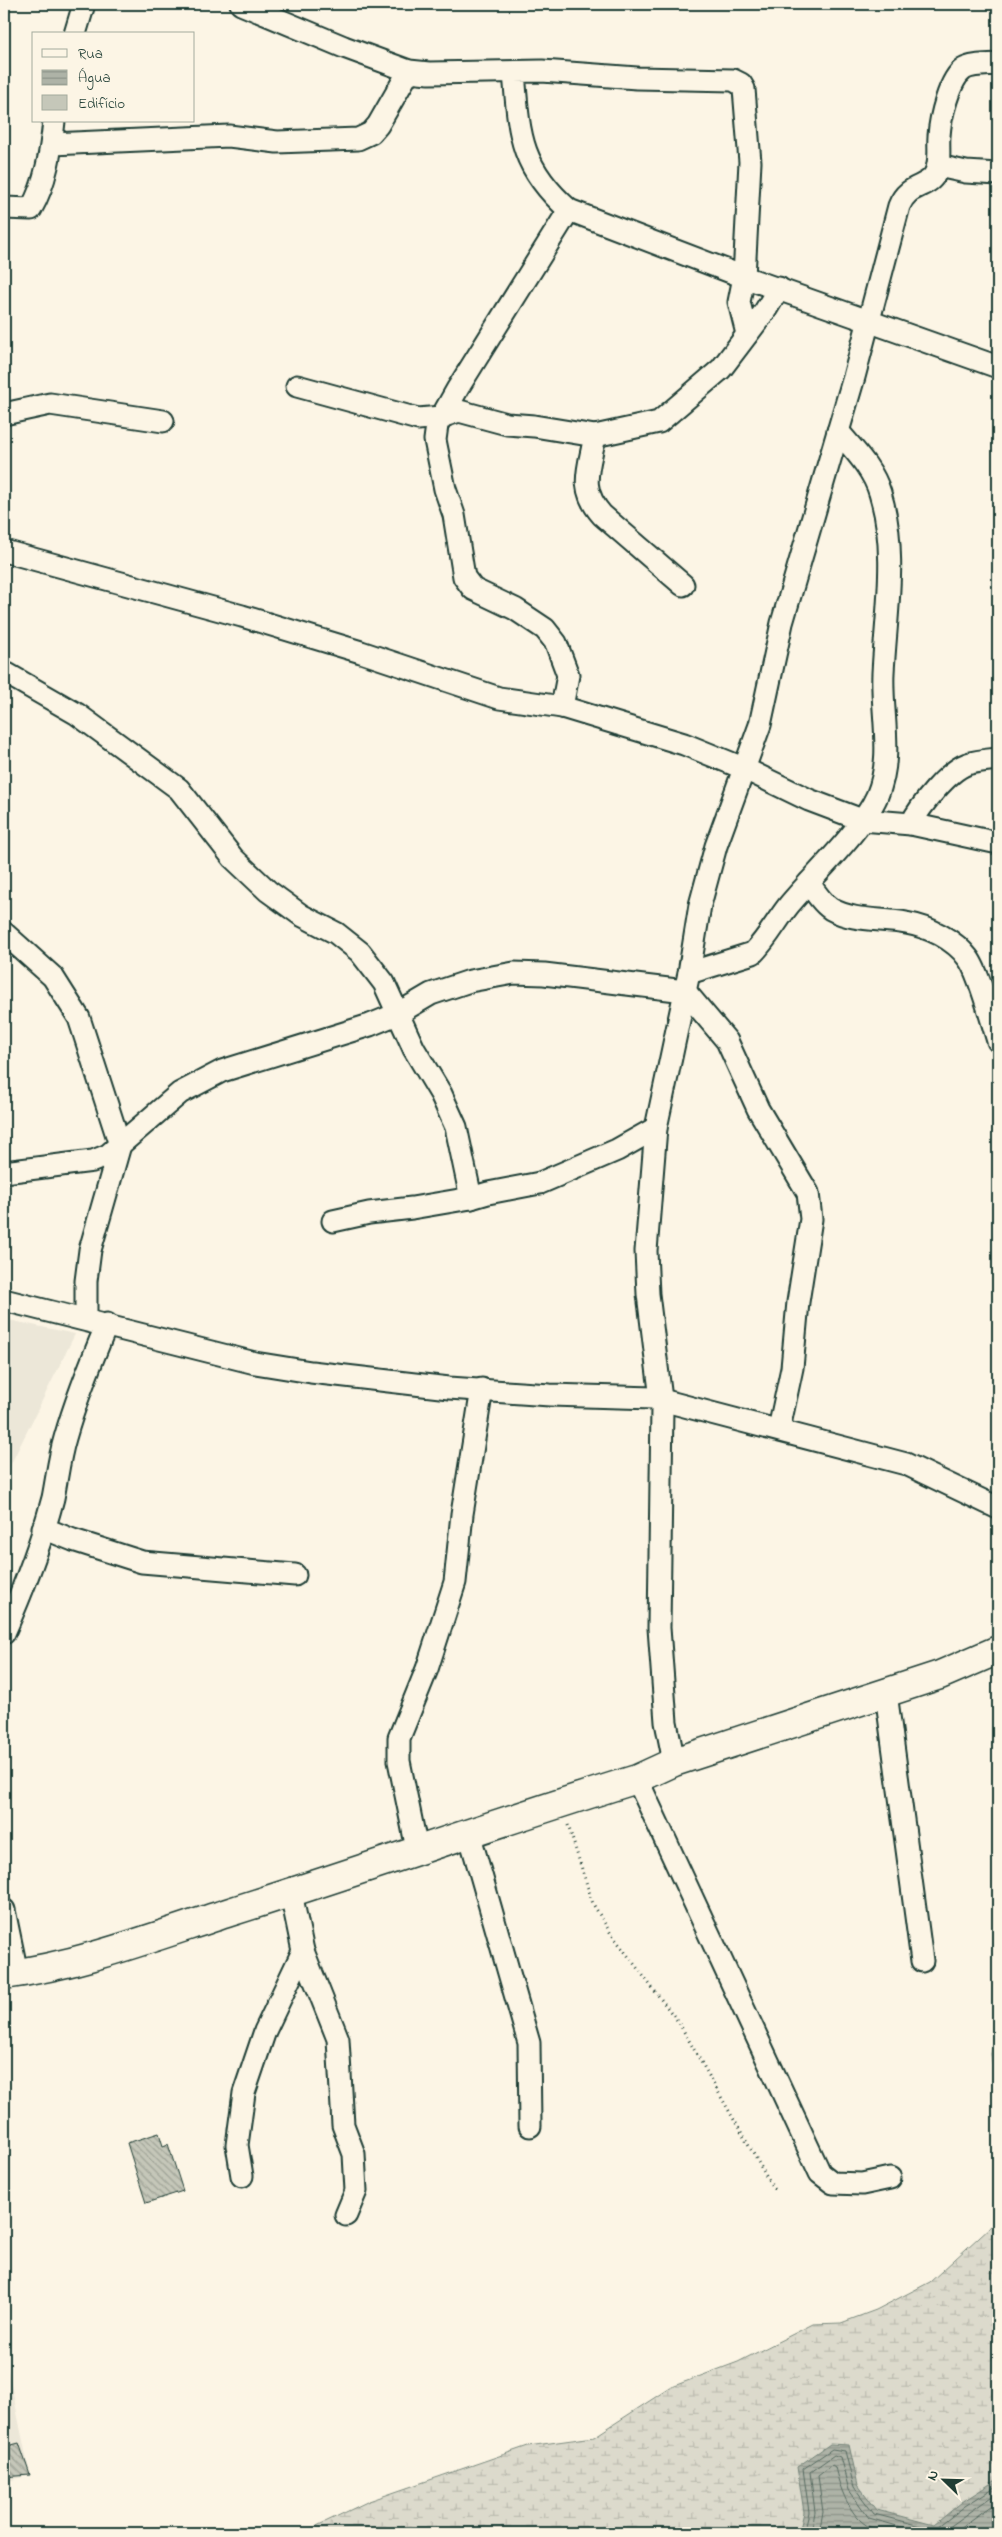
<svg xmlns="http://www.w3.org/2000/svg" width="1002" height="2537" viewBox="0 0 1002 2537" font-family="'Indie Flower',sans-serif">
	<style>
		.built { fill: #ece7d8 }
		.wetland { fill: url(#wetland-marsh); stroke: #7e8c80 }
		.water { fill: url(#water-rules); stroke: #758479 }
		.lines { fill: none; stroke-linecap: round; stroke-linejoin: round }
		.shore { stroke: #586c62; stroke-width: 1 }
		.building { fill: url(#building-back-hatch); stroke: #1f3d34 }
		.minor-casing { stroke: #1f3d34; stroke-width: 25 }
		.major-casing { stroke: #1f3d34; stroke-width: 31 }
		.path { stroke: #1f3d34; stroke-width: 3; stroke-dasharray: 1 4; stroke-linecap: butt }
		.minor { stroke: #fcf5e5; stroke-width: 21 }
		.major { stroke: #fcf5e5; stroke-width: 28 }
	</style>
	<defs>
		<pattern id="wetland-marsh" width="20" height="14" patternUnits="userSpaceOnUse" patternTransform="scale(1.25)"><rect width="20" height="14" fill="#dcdacc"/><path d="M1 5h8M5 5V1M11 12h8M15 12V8" fill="none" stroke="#bcbcb0"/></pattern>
		<pattern id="water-rules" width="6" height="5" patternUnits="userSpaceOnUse" patternTransform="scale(1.25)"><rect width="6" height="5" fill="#aeb3a7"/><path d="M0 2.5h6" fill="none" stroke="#8d9389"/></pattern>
		<pattern id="building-back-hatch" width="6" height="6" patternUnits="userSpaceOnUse" patternTransform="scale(1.25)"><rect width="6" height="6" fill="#c5c7b9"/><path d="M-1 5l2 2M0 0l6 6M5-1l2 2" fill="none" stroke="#9fa397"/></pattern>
	</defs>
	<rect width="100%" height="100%" fill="#fcf5e5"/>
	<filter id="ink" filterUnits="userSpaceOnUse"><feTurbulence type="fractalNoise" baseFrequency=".02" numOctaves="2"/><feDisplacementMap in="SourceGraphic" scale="10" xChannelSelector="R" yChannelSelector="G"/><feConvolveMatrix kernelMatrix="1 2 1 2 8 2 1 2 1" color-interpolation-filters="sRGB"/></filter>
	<g filter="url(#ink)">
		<g class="built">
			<path d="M4 1319 75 1334 4 1478Z"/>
			<path d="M4 2350 30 2475 4 2482Z"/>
		</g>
		<g class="wetland">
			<path d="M998 2024V2090L996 2089 991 2054Z"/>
			<path d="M998 2215V2533H302L369 2501 528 2446 594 2437 671 2387 738 2362 813 2324 841 2323 876 2310 930 2282 991 2226Z"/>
		</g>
		<path class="water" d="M830 2444 849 2445 858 2485 877 2510 934 2525 962 2502 998 2479V2533H799L804 2512 797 2467Z"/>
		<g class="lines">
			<g class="shore">
				<path d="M804 2533 809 2512 803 2469 832 2449 845 2451 854 2487 874 2514 932 2529 937 2528 965 2506 998 2485"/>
				<path d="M811 2533 815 2512 810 2472 834 2455 840 2457 849 2490 869 2518 922 2533"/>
				<path d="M819 2533 823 2512 818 2476 832 2465 835 2467C839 2486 850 2518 870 2527 877 2530 885 2531 893 2533"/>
				<path d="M941 2533 998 2492"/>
				<path d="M953 2533 998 2501"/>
			</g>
		</g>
		<g class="building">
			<path d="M159 2133 163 2146 168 2144 183 2191 146 2203 127 2143Z"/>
			<path d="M19 2443 30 2475 4 2477V2447Z"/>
		</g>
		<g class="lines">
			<defs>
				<g id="minor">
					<path d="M241 4 344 47 409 71 429 73 542 71 637 78 733 80 741 84 744 89 750 162 744 277 569 210C519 166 519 133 514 72"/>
					<path d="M75 34 84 4"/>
					<path d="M52 144 229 136 277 142 358 139 371 133 378 125 409 71"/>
					<path d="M938 166 966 172 998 174"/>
					<path d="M4 208 31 209C46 183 51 151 54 121"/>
					<path d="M747 334 739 302 744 277 998 367"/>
					<path d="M297 386 418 419 441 417 459 411 507 424 534 426 595 436 659 422 721 369 765 311 779 288"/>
					<path d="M4 414 50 404 163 421"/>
					<path d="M595 436C589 469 578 488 602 515L683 585"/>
					<path d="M4 551 242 616 361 652 499 698 562 707 684 744 743 768 809 800 862 820 911 824 998 843"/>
					<path d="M4 672 77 714 179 789 233 858 268 891 301 915 336 933 360 952 384 983 414 1049 441 1094 456 1127 471 1198"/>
					<path d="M562 707 568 675 556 643 545 629 515 609 473 589 464 577 454 515 445 489 435 440 437 425 458 388 569 210"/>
					<path d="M911 824C920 806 948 771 967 764 976 761 988 760 998 759"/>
					<path d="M809 883C815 892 822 903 831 909 854 922 882 918 906 923 929 927 954 939 968 958 979 972 992 1022 998 1041"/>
					<path d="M4 933 53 977 79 1018 120 1145 90 1250 86 1281V1319"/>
					<path d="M689 973 753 953C767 939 777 920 789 905 814 875 862 830 877 796 894 756 881 714 883 673 886 612 898 552 880 493 873 469 854 450 838 431"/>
					<path d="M4 1172 93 1161 108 1155 180 1093 222 1071 370 1025 397 1014 431 994 470 981 514 973 544 974 685 991 727 1041 758 1109 808 1193 811 1219 798 1302 792 1368 779 1429"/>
					<path d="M333 1221 369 1213 412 1208 471 1198 488 1193 540 1183 617 1150 656 1128"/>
					<path d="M4 1300 255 1363 311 1372 449 1388 550 1395 654 1398 906 1464 998 1508"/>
					<path d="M43 1528 73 1540 142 1562 295 1575"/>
					<path d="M4 1633C23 1590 41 1544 53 1498 57 1478 59 1458 65 1438 76 1399 91 1362 107 1324"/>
					<path d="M886 1693 922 1961"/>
					<path d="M674 1762 666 1722 659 1628 662 1407 648 1294 646 1251 656 1128 689 973 700 905 716 846 760 725 782 623 854 377 899 206C908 183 927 189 935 174 941 163 938 149 939 136 940 119 949 79 964 69 972 64 989 65 998 64"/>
					<path d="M637 1779 820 2173 833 2183 862 2184 890 2178"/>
					<path d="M469 1833 529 2043 530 2126"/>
					<path d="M417 1849 399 1761V1738L427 1669 455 1582 462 1514 482 1389"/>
					<path d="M4 1910 17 1973"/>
					<path d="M303 1951 338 2039 343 2125 354 2154 356 2191 346 2215"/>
					<path d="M242 2176 237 2145 244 2093 265 2031 303 1951 291 1893"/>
				</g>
				<path id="major" d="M4 1975C81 1965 156 1936 230 1912 366 1869 501 1821 637 1779L674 1762 940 1675 998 1650"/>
			</defs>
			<use href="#minor" class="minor-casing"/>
			<use href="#major" class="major-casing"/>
			<path class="path" d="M568 1825 593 1904 610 1932 679 2023 774 2190"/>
			<use href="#minor" class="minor"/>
			<use href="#major" class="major"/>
		</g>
	</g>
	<rect width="1002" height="2537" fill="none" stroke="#fcf5e5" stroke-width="20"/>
	<rect x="10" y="10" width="982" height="2517" fill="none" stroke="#1f3d34" stroke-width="2" filter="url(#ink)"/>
	<rect x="32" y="32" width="162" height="90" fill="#fcf5e5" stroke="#a4ab9e"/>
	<rect x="42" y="49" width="25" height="8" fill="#fcf5e5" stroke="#a4ab9e"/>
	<text x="78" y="58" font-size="15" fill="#1f3d34">Rua</text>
	<rect x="42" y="70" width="25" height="15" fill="url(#water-rules)" stroke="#a4ab9e"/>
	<text x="78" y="82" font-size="15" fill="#1f3d34">Água</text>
	<rect x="42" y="95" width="25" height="15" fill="#c5c7b9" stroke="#a4ab9e"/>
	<text x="78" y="108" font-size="15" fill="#1f3d34">Edifício</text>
	<g transform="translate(944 2480) rotate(293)" stroke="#fcf5e5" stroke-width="4" paint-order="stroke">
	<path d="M0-4L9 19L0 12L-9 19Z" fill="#1f3d34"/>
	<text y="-8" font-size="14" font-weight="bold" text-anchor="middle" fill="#1f3d34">N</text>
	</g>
</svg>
